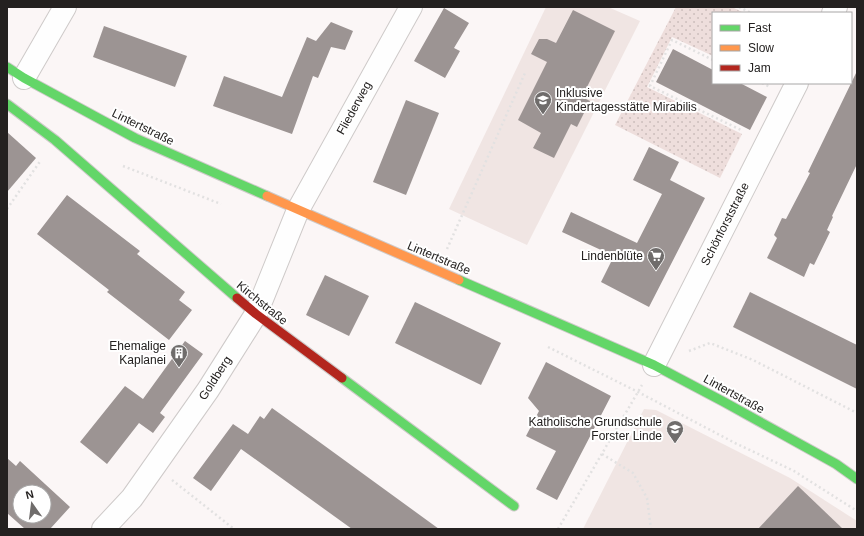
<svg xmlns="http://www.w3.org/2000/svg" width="864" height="536" viewBox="0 0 864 536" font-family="Arial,sans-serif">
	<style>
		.built { fill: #f0e5e3 }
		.grass { fill: url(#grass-dots) }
		.building { fill: #9c9493; fill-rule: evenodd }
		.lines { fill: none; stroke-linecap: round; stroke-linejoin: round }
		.street-casing { stroke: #cecac9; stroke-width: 24 }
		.fast-casing { stroke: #cecac9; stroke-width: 11 }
		.slow-casing { stroke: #cecac9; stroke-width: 11 }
		.jam-casing { stroke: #cecac9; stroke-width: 11 }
		.path { stroke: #e2e1e1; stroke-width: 2.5; stroke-dasharray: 2 3; stroke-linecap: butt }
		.street { stroke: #fefefe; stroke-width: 22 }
		.fast { stroke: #63d668; stroke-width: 9 }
		.slow { stroke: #ff974d; stroke-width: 9 }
		.jam { stroke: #b3261e; stroke-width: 9 }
		.labels { text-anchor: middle; stroke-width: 4; stroke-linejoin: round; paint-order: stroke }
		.poi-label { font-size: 12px; fill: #242120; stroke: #fff; text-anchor: end }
		.street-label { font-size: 12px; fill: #242120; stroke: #fff }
	</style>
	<defs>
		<pattern id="grass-dots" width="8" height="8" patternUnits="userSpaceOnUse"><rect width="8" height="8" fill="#eededc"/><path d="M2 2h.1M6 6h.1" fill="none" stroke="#ccbebc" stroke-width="1.8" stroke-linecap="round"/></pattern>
	</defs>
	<rect width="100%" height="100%" fill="#fbf6f6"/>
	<g class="built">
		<path d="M546 7H608L640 21 527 245 449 209Z"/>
		<path d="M644 409 656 410 790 478 857 521V529H583Z"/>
	</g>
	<path class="grass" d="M676 7H732L744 13H713V56L672 37 647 87 742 134 720 178 615 125Z"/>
	<g class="building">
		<path d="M444 8 469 23 454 48 460 51 445 78 414 61Z"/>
		<path d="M573 10 615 31 582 97 590 101 577 127 571 124 554 158 533 148 541 133 518 120 547 62 531 54 539 39H547L556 43Z"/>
		<path d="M331 22 353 31 345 50 331 47 318 78 313 76 292 134 213 106 224 76 282 97 307 37 316 41Z"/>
		<path d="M104 26 187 56 175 87 93 57Z"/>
		<path d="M673 49 713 70V83H740L767 97 750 130 656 82Z"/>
		<path d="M857 71V164L832 216 833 217 827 230 830 232 814 265 810 263 804 277 767 258 777 238 774 235 782 218 786 219 810 173 808 172Z"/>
		<path d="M406 100 439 113 406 195 373 182Z"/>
		<path d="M7 132 36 158 7 192Z"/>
		<path d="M649 147 679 162 670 180 705 198 649 307 601 282 614 256 562 232 571 212 637 243 662 194 633 180Z"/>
		<path d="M67 195 140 251 137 254 185 292 179 300 192 310 169 340 107 292 109 290 37 234Z"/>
		<path d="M325 275 369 296 349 336 306 315Z"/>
		<path d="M750 292 857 345V389L733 327Z"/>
		<path d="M415 302 501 343 481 385 395 343Z"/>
		<path d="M185 341 203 354 160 413 165 417 153 433 139 423 107 464 80 442 125 386 143 399Z"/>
		<path d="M546 362 611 396 557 500 536 489 556 451 526 436 539 411 528 398Z"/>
		<path d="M272 408 318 441 439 529H352L241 449 211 491 193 478 233 424 248 434 260 416 264 419Z"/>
		<path d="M7 458 16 466 20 461 70 507 50 529H25L7 513ZM20 492H44V516H20Z"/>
		<path d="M798 486 843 529H758Z"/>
	</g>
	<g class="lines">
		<defs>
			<g id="street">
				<path d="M833 13 836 7"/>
				<path d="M24 78 65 7"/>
				<path d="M654 365 797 83"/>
				<path d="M103 529 132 498 208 390 256 314 298 210 411 7"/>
			</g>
			<g id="fast">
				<path d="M7 67 24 78 135 138 267 196"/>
				<path d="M7 104 55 140 237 298"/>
				<path d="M459 280 654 365 724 402 836 464 857 479"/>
				<path d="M342 378 514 506"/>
			</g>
			<path id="slow" d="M267 196 459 280"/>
			<path id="jam" d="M237 298 256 314 342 378"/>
		</defs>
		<use href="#street" class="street-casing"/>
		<use href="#fast" class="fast-casing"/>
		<use href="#slow" class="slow-casing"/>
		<use href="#jam" class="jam-casing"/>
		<g class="path">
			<path d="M739 7 751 13"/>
			<path d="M713 60 672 40 650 86 741 130"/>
			<path d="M762 83 770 87"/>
			<path d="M123 166 221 204"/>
			<path d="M7 209 41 160"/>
			<path d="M447 249 525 73"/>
			<path d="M548 347 638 392 735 443 794 471 857 511"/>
			<path d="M689 351 710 343 753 360 857 413"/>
			<path d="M602 454 633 473 647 498 651 529"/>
			<path d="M172 480 234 529"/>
			<path d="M558 529 642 385"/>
		</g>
		<use href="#street" class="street"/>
		<use href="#fast" class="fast"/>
		<use href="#slow" class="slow"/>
		<use href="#jam" class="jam"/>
	</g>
	<defs>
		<symbol id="school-pin" viewBox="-11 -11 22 30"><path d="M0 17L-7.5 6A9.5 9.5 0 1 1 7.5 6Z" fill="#6f6c6b" stroke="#fff"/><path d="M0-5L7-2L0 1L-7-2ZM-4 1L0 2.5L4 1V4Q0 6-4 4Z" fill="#fff"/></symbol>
		<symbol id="supermarket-pin" viewBox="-11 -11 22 30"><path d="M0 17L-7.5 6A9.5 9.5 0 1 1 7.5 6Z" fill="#6f6c6b" stroke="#fff"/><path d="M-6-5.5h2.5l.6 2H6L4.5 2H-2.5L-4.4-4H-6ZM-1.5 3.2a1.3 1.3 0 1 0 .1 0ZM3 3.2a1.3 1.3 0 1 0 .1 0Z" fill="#fff"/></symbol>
		<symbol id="building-pin" viewBox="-11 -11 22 30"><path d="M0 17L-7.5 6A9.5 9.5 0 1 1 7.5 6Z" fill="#6f6c6b" stroke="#fff"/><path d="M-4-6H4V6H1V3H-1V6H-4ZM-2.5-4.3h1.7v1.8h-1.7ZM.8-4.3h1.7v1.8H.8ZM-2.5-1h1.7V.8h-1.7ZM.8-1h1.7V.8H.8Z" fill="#fff"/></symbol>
	</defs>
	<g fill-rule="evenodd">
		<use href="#school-pin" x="533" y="90" width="20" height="27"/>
		<use href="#supermarket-pin" x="646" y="246" width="20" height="27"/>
		<use href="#building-pin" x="169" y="343" width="20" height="27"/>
		<use href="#school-pin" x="665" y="419" width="20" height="27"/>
	</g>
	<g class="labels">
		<g class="poi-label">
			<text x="556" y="97" text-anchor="start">Inklusive<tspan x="556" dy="14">Kindertagesstätte Mirabilis</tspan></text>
			<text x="643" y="260">Lindenblüte</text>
			<text x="166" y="350">Ehemalige<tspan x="166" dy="14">Kaplanei</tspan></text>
			<text x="662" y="426">Katholische Grundschule<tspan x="662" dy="14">Forster Linde</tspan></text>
		</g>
		<g class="street-label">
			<text transform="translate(354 108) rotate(-61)" y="4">Fliederweg</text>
			<text transform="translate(143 127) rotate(26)" y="4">Lintertstraße</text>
			<text transform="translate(725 224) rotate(-63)" y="4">Schönforststraße</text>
			<text transform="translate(439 258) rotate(23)" y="4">Lintertstraße</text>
			<text transform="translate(262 303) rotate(39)" y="4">Kirchstraße</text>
			<text transform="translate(215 378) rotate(-57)" y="4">Goldberg</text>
			<text transform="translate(734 394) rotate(29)" y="4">Lintertstraße</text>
		</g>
	</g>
	<rect width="864" height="536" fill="none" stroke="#242120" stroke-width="16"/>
	<rect x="712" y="12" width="140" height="72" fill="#ffffff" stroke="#a7a6a6"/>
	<rect x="720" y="25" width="20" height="6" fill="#63d668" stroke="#a7a6a6"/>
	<text x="748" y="32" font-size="12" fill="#242120">Fast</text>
	<rect x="720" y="45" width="20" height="6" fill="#ff974d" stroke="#a7a6a6"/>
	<text x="748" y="52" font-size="12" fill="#242120">Slow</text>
	<rect x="720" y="65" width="20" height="6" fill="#b3261e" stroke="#a7a6a6"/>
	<text x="748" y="72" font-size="12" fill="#242120">Jam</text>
	<g transform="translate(32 504) rotate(346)"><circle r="19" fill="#ffffff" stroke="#a7a6a6"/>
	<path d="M0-3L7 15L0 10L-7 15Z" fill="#6f6c6b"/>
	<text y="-6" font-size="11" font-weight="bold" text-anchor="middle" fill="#242120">N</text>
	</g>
</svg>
